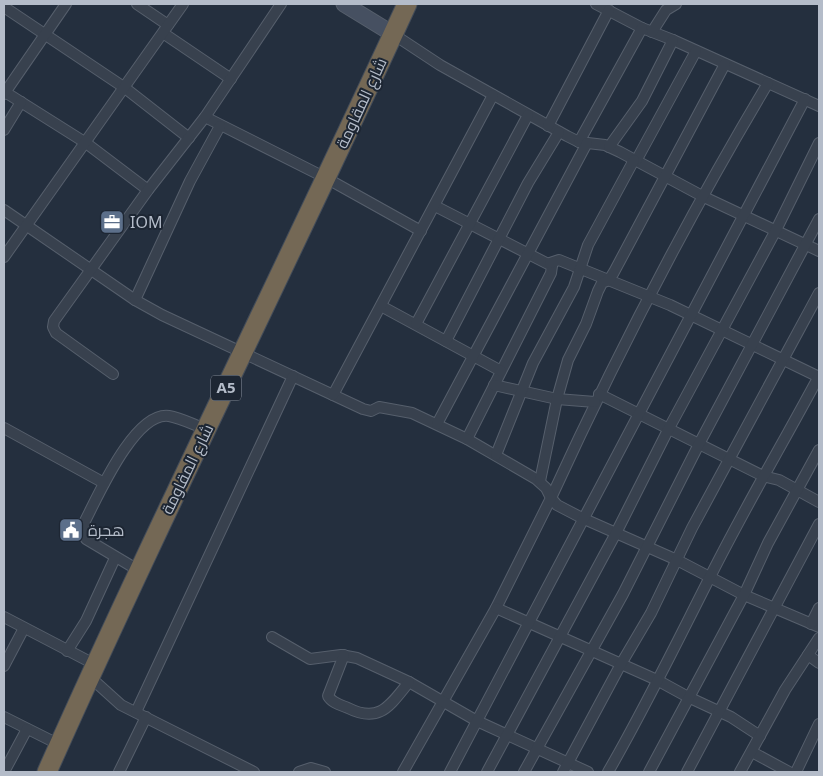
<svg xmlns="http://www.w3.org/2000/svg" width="823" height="776" viewBox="0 0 823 776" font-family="'Noto Sans',Cairo,sans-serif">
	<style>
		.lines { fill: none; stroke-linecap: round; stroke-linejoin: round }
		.street-casing { stroke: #565f6c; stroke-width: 12 }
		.secondary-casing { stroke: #565f6c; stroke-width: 17 }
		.highway-casing { stroke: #434c59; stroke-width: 21 }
		.street { stroke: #38414e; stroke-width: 10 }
		.secondary { stroke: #465061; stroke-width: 15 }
		.highway { stroke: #746855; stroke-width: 19 }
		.labels { text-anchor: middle; stroke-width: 4; stroke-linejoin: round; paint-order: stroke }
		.shield { fill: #1d2633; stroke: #878f9c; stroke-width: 1 }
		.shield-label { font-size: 15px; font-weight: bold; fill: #b4bcc9 }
		.street-label { font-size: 16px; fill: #b4bcc9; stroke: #1d2633 }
		.poi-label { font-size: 16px; fill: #b4bcc9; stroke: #1d2633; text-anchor: start }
	</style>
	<rect width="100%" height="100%" fill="#242f3e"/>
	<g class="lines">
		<defs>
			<g id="street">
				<path d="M137 4 168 25"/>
				<path d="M596 4 642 28 673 40 819 106"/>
				<path d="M4 7 125 88 189 138"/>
				<path d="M652 32 666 10 676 4"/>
				<path d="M163 33 231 79"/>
				<path d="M393 34 440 65 567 136 579 142 605 145 620 152 704 197 819 251"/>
				<path d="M768 83C688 217 616 356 551 498L557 505 582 518 677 560 744 595 819 627"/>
				<path d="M5 92 86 143 148 190"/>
				<path d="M4 94 66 4"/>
				<path d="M205 117 326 178 421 231"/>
				<path d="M548 126 609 10"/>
				<path d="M4 130 21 102"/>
				<path d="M579 142 642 28"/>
				<path d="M609 147 642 101 673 40"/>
				<path d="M636 161 696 51"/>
				<path d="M435 206 552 266 551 273 467 439"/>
				<path d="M4 210 135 300 162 315 363 409 371 411 379 407 412 413 467 439 536 479 546 488 551 498 496 608 403 772"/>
				<path d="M4 257 183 4"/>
				<path d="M550 263 559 260 670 305 819 377"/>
				<path d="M135 300 190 181 220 126"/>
				<path d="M381 306 501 371"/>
				<path d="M416 324 528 115"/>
				<path d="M446 341 528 183 559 132"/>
				<path d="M113 374 56 333 53 327 54 321 148 190 205 117 281 4"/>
				<path d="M494 385 557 399 595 402"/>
				<path d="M599 394 763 476 779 480 819 502"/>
				<path d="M333 395 493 95"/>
				<path d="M437 424 587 143"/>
				<path d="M4 428 104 483"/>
				<path d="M496 455 533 363 574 287 588 245 634 160"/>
				<path d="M540 481 557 399 568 360 586 324 598 291 602 283 609 280 614 272 725 64"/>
				<path d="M138 570 86 539 83 530 85 521C98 496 135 411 169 416 181 418 194 425 206 429"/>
				<path d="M496 608 657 680 688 697 731 717 760 736"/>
				<path d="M4 617 96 665"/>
				<path d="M811 624 819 608"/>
				<path d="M272 637 310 659 341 655 357 658 409 682 477 721 588 772"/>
				<path d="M67 651 86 621 115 558"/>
				<path d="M344 655 328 696C332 703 341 705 348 708 380 724 390 705 409 682"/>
				<path d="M808 655 819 663"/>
				<path d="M4 666 24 628"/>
				<path d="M90 677 121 705 254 772"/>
				<path d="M136 712 293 376"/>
				<path d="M4 717 60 745"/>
				<path d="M752 752 789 772"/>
				<path d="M4 772 27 729"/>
				<path d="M119 772 146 717"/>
				<path d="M299 772 311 768 325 772"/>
				<path d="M450 772 805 99"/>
				<path d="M487 772 616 533 668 430 776 230 819 143"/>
				<path d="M524 772 623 594 699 444 819 219"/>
				<path d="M563 772 621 664 651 613 692 528 819 293"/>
				<path d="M608 772C645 708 677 642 710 577 744 509 783 443 819 376"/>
				<path d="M649 772 744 595 768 543 819 450"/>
				<path d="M687 772 819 524"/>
				<path d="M740 772 785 690 819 638"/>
				<path d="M796 772 819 724"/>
			</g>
			<path id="secondary" d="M344 4 393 34"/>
			<path id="highway" d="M47 772C162 514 289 261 407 4"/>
		</defs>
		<use href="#street" class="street-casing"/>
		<use href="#secondary" class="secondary-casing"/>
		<use href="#highway" class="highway-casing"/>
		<use href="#street" class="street"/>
		<use href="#secondary" class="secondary"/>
		<use href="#highway" class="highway"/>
	</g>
	<defs>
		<symbol id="office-square" viewBox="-11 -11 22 22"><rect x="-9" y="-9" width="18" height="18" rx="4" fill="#5c6f8a" stroke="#1d2633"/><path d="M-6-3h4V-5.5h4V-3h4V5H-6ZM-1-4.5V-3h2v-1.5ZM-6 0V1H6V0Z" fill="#fff"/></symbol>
		<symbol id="civic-square" viewBox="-11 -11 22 22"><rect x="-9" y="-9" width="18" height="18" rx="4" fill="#5c6f8a" stroke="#1d2633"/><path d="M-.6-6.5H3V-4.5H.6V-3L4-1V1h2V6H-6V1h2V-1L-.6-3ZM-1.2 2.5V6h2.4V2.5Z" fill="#fff"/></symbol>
	</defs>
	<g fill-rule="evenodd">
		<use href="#office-square" x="98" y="208" width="28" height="28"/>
		<use href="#civic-square" x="57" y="516" width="28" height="28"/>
	</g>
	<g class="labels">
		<rect class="shield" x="211" y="375.5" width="30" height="25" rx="4"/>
		<g class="shield-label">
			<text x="226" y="393">A5</text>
		</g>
		<g class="street-label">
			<text transform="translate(361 103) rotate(-65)" y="6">شارع المقاومة</text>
			<text transform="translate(187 469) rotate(-64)" y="6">شارع المقاومة</text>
		</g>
		<g class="poi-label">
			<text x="130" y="228">IOM</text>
			<text x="88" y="536">هجرة</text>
		</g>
	</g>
	<rect width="823" height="776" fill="none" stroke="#b4bcc9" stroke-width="10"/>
</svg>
